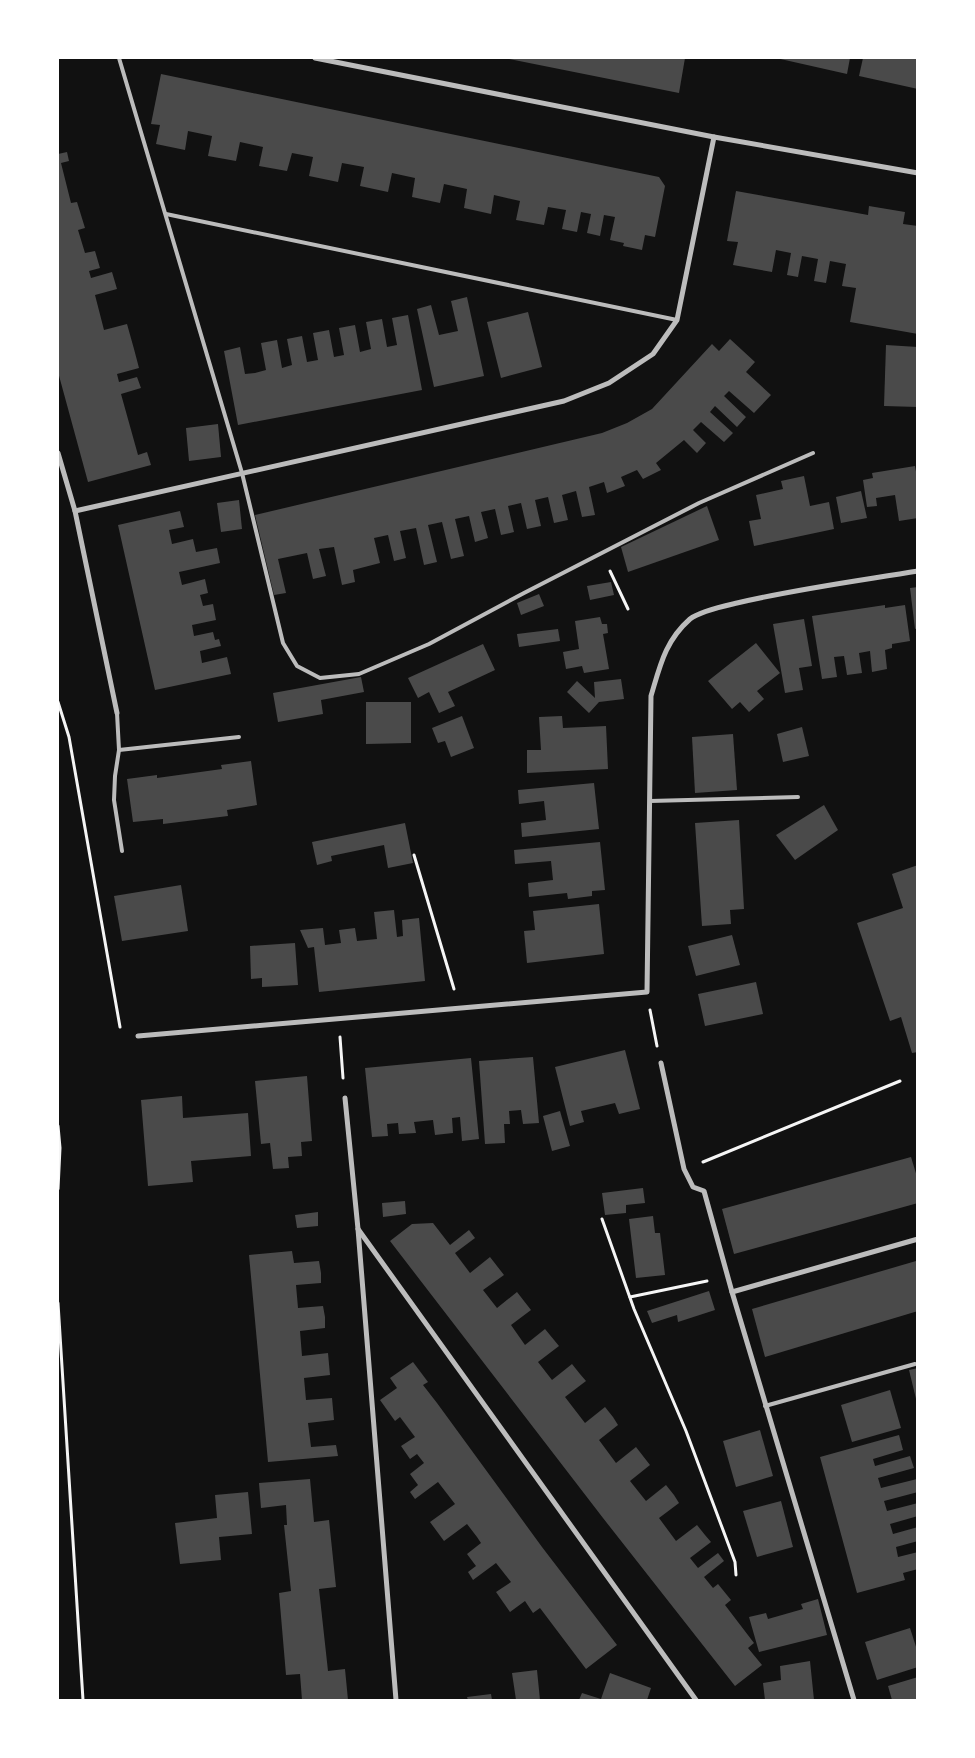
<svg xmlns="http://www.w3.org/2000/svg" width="975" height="1758" viewBox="0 0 975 1758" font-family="'DM Sans',sans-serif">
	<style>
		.building { fill: #4a4a4a }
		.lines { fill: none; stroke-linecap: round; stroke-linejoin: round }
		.path { stroke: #f5f5f5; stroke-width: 3 }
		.service { stroke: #bcbcbc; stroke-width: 4 }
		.minor { stroke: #bcbcbc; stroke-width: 5 }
	</style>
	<rect width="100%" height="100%" fill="#111"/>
	<g class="building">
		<path d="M504 58H685L679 93Z"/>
		<path d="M776 58H850L847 74Z"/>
		<path d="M863 58H918V89L859 76Z"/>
		<path d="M161 74 659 177 665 186 655 237 645 235 642 250 623 246 624 243 610 240 615 217 604 215 600 236 587 233 591 214 581 212 577 232 562 229 566 210 548 207 544 225 516 220 520 201 494 195 491 214 464 208 467 189 444 184 440 203 412 197 415 178 392 173 388 192 360 186 364 167 342 163 338 182 309 176 313 157 292 153 287 171 259 166 263 147 240 142 236 161 208 156 212 136 188 131 185 150 156 144 160 125 151 124Z"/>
		<path d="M67 152 69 161 61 163 71 203 77 202 85 228 78 230 85 253 95 251 100 268 89 271 91 278 112 272 117 289 95 295 104 330 127 324 134 349 139 368 117 374 119 382 137 377 141 388 121 394 138 455 147 452 151 465 88 482 58 372V154Z"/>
		<path d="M736 191 868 215 869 206 905 212 903 224 918 226V334L850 322 856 288 842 286 846 264 830 261 826 283 814 281 818 259 802 256 798 277 787 275 791 253 776 250 772 272 733 265 738 242 727 241Z"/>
		<path d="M467 297 484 376 434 387 417 309 431 305 439 335 458 331 451 301Z"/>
		<path d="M528 312 542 367 501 378 487 322Z"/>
		<path d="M408 315 422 390 238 425 224 351 240 347 245 374 255 373 266 370 261 343 277 340 282 368 292 365 287 339 302 336 307 362 318 360 313 333 329 330 334 357 344 355 339 328 355 325 360 352 371 349 366 322 382 319 387 347 397 345 392 318Z"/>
		<path d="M730 339 755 362 746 372 771 395 754 413 729 391 724 396 746 417 737 427 715 406 710 412 733 433 724 442 701 422 693 430 706 443 697 453 684 440 656 463 661 470 643 479 637 470 621 477 625 486 607 493 604 482 589 487 595 515 582 517 576 491 562 495 568 520 554 523 548 497 535 500 541 526 527 529 521 503 508 506 514 532 501 535 495 509 481 512 488 538 475 542 469 516 455 519 464 556 451 559 442 522 428 525 437 562 424 565 416 528 400 531 406 558 394 561 388 535 374 538 380 563 353 570 355 582 342 585 334 547 319 549 326 576 313 579 307 553 278 559 286 593 274 595 255 515 602 433 627 423 652 409 712 344 719 351Z"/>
		<path d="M886 345 918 347V407L884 406Z"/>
		<path d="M218 424 221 457 189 461 186 428Z"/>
		<path d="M915 466 918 483V518L899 521 895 495 876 498 877 506 867 507 863 480 873 478 872 473Z"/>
		<path d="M804 476 810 506 829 502 834 529 754 546 749 521 761 519 756 495 783 489 781 481Z"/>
		<path d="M861 491 867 518 841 523 836 497Z"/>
		<path d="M239 500 242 529 221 532 217 503Z"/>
		<path d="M707 506 719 540 628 572 621 547Z"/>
		<path d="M180 511 184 527 169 530 172 544 193 539 196 552 217 548 220 563 179 572 182 585 205 579 208 593 200 595 203 606 213 604 216 620 192 625 194 636 213 632 215 640 219 639 221 646 200 651 202 663 227 657 231 674 155 690 118 525Z"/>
		<path d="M611 582 614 595 590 600 587 586Z"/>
		<path d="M918 587V628L915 629 910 588Z"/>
		<path d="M539 594 544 606 521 615 517 603Z"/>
		<path d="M885 605V608L905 605 910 641 892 644V648L885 650 887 669 872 672 870 651 859 653 862 673 847 675 844 656 834 657 837 677 822 679 812 616Z"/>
		<path d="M600 617 602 624H607L608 633 603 634 609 669 584 673 582 666 566 669 563 652 579 649 575 621Z"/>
		<path d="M804 619 812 666 799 668 803 690 785 693 773 624Z"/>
		<path d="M558 629 560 641 519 647 517 634Z"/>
		<path d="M756 643 780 673 757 691 764 699 749 712 740 702 732 709 708 681Z"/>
		<path d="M483 644 495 670 448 692 455 706 439 713 429 692 418 698 408 678Z"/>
		<path d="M361 677 364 692 321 700 323 714 278 722 273 693Z"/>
		<path d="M621 679 624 699 599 702 589 713 567 692 577 681 595 698 594 682Z"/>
		<path d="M366 702H411V743L366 744Z"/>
		<path d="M462 716 474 748 451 757 445 741 438 743 432 728Z"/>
		<path d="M562 716 563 728 606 726 608 769 527 773V750H541L539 717Z"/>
		<path d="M802 727 809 756 783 762 777 734Z"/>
		<path d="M733 734 737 790 695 793 692 737Z"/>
		<path d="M251 761 257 805 227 810 228 816 163 824V819L133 822 127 779 157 775V778L222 769 221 765Z"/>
		<path d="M594 783 599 829 522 837 521 823 546 820 544 801 519 804 518 790Z"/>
		<path d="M824 805 838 830 795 860 776 835Z"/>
		<path d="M739 820 744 909 730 910 731 924 702 926 695 823Z"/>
		<path d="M405 823 413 863 388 868 384 845 331 856 332 861 317 865 312 842Z"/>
		<path d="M600 842 605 890 592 891V896L568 899 567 893 529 897 528 883 553 880 551 861 515 864 514 850Z"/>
		<path d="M918 865V1052L912 1053 901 1017 890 1021 857 923 903 908 892 874Z"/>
		<path d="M181 885 188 931 122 941 114 896Z"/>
		<path d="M599 904 604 954 527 963 524 931 535 930 533 911Z"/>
		<path d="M394 910 397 937 403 936 402 920 419 918 425 981 319 992 314 947 308 948 300 930 323 928 325 945 341 943 339 930 355 928 357 941 377 939 374 912Z"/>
		<path d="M732 935 740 965 696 976 688 946Z"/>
		<path d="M295 943 298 985 262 987V978L251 979 250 946Z"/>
		<path d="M756 982 763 1014 705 1026 698 994Z"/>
		<path d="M625 1050 640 1109 619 1114 615 1103 581 1111 584 1122 570 1126 555 1067Z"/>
		<path d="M533 1057 539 1123 523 1124 521 1110 509 1111 510 1124H504L505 1143 485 1144 479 1061Z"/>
		<path d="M471 1058 479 1139 462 1141 460 1117 452 1118 453 1133 435 1135 433 1120 414 1122 416 1133 399 1134 398 1123 387 1124 388 1136 372 1137 365 1068Z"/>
		<path d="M307 1076 312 1141 301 1142 302 1156 288 1157 289 1168 273 1169 270 1143 261 1144 255 1081Z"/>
		<path d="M182 1096 183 1118 248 1113 251 1156 191 1161 193 1182 148 1186 141 1100Z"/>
		<path d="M560 1111 570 1146 552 1151 543 1116Z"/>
		<path d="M911 1157 918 1180V1203L734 1254 722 1209Z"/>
		<path d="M643 1188 645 1203 626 1205V1213L605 1215 602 1193Z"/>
		<path d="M405 1201 406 1214 383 1217 382 1203Z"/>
		<path d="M318 1212V1226L297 1228 295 1215Z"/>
		<path d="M653 1216 655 1233H660L665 1275 636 1278 629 1219Z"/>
		<path d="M433 1223 450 1245 469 1230 475 1238 455 1253 470 1273 490 1257 504 1275 483 1290 497 1308 517 1292 531 1310 511 1325 525 1345 545 1329 559 1346 538 1362 552 1380 572 1364 580 1374 586 1381 565 1397 585 1423 605 1407 613 1417 618 1425 599 1440 616 1463 636 1447 650 1465 630 1481 646 1501 666 1485 674 1495 679 1503 659 1518 676 1541 697 1525 705 1535 711 1542 690 1558 698 1568 718 1553 724 1561 704 1577 713 1588 718 1584 731 1600 725 1605 754 1643 748 1648 762 1665 735 1686 603 1518 390 1241 412 1224Z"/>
		<path d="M292 1251 294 1263 319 1261 321 1273V1283L296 1285 298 1308 323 1306 325 1317V1328L300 1331 302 1356 328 1353 330 1375 304 1378 306 1400 332 1398 334 1420 308 1423 311 1447 336 1445 338 1456 268 1462 249 1255Z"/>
		<path d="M916 1261 918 1267V1311L765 1357 752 1309Z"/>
		<path d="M709 1291 715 1310 678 1322 677 1315 652 1323 647 1311Z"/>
		<path d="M413 1362 428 1382 423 1385 437 1403 542 1547 617 1645 586 1669 540 1608 533 1613 525 1601 510 1612 496 1592 511 1582 496 1563 473 1580 468 1572 476 1566 467 1554 481 1543 477 1537 467 1524 444 1541 430 1522 455 1504 438 1482 415 1499 410 1492 418 1485 410 1474 424 1463 417 1454 410 1459 401 1446 415 1437 400 1417 395 1421 380 1400 397 1388 390 1378Z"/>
		<path d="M918 1368V1403H917L909 1370Z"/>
		<path d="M890 1390 901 1428 852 1442 841 1405Z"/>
		<path d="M760 1430 773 1476 736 1487 723 1441Z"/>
		<path d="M899 1435 903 1450 873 1459 875 1466 910 1456 914 1468 878 1478 881 1488 917 1479 918 1492 884 1501 887 1511 918 1503V1516L890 1524 893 1534 918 1527V1541L896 1547 898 1557 918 1552V1569L903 1573 905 1580 857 1593 820 1457Z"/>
		<path d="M310 1479 314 1522 329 1520 336 1587 319 1589 328 1671 345 1669 348 1700H302L300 1674 286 1675 279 1593 291 1591 284 1525H287L286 1505 261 1508 259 1483Z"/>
		<path d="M248 1492 252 1534 219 1537 221 1560 180 1564 175 1523 217 1518 215 1495Z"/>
		<path d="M781 1501 793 1547 757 1557 743 1511Z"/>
		<path d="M818 1599 827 1635 759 1652 749 1617 766 1613 768 1619 803 1609 801 1604Z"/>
		<path d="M910 1628 918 1653V1667L877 1680 865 1642Z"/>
		<path d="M810 1661 814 1700H765L763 1683 781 1680 780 1666Z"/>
		<path d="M537 1670 540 1700H516L512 1673Z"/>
		<path d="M610 1673 651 1688 647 1700H579L582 1693 601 1699Z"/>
		<path d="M918 1677V1700H892L888 1686Z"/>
		<path d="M491 1694 492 1700H468L467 1697Z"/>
	</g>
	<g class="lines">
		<g class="path">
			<path d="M610 571 628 609"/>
			<path d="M58 702 69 737 120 1027"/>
			<path d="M414 855 454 989"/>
			<path d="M650 1010 657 1046"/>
			<path d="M340 1037 343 1078"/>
			<path d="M58 1126 60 1148 58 1189"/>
			<path d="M703 1162 900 1081"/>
			<path d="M602 1219 634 1309 686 1431 735 1562 736 1575"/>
			<path d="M630 1297 707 1281"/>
			<path d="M58 1303 83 1700"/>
		</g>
		<g class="service">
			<path d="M119 58 242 473 283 643 297 666 320 678 359 674 429 644 524 593 699 503 813 453"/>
			<path d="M166 214 677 320"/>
			<path d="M117 713 119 750 115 776 114 800 122 851"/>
			<path d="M119 750 239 737"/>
			<path d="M650 801 798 797"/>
			<path d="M765 1406 915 1364"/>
		</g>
		<g class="minor">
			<path d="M315 58 714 137 918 173"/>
			<path d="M58 453 75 511 117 713"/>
			<path d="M75 511 564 401 609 383 653 354 677 320 714 137"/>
			<path d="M138 1036 647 992 651 696C660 666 665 641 690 619 700 611 724 606 737 603 796 589 857 581 918 571"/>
			<path d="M661 1063 684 1169 693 1187 704 1191 732 1292 854 1700"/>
			<path d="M345 1098 358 1229 396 1700"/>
			<path d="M358 1229 696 1700"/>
			<path d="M732 1292 918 1239"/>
		</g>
	</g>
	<rect width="975" height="1758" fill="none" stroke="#ffffff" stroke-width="118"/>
</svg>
